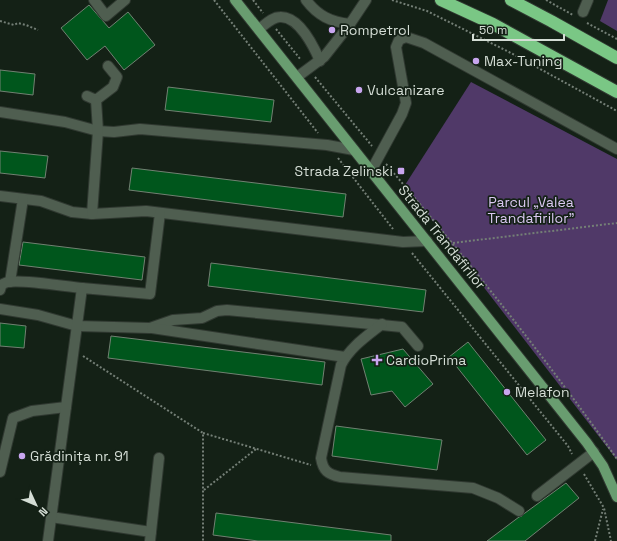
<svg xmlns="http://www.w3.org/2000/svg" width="617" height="541" viewBox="0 0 617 541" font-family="'Space Grotesk',sans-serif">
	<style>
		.green { fill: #503968 }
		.building { fill: #00561c; stroke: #718172 }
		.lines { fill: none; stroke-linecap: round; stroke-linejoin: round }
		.minor-casing { stroke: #303931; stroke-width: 12 }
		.major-casing { stroke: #303931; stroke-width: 12 }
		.highway-casing { stroke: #303931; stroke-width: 14 }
		.path { stroke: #747f76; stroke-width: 2; stroke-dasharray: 2 2; stroke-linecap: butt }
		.minor { stroke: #4f5e50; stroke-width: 10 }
		.major { stroke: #699d70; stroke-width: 10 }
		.highway { stroke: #7ac785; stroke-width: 12 }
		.poi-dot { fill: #c8a6ef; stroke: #142116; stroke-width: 1.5 }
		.labels { text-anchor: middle; stroke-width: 3.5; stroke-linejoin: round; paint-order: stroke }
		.poi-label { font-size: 14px; fill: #d4ddd5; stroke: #142116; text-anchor: start }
		.park-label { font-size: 14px; fill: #dac8f1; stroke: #142116 }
		.street-label { font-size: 14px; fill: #d4ddd5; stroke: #142116 }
	</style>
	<rect width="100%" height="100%" fill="#142116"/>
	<g class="green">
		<path d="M608 0H617V31L600 21Z"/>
		<path d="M471 82 617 159V460L405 185Z"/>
	</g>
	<g class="building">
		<path d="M89 5 109 28 128 12 155 45 124 70 105 46 87 60 61 28Z"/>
		<path d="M0 70 35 74 33 95 0 91Z"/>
		<path d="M168 87 274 100 271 122 165 110Z"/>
		<path d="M0 151 48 156 45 178 0 173Z"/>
		<path d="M132 168 346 194 343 217 129 190Z"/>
		<path d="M23 242 145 257 142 280 19 265Z"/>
		<path d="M211 263 426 290 423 312 208 286Z"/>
		<path d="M0 323 26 326 24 348 0 346Z"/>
		<path d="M111 336 325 362 322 385 108 358Z"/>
		<path d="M468 342 546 440 527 455 449 357Z"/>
		<path d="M403 349 433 384 405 407 392 391 371 395 361 359Z"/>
		<path d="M336 426 442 440 437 470 332 456Z"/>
		<path d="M566 483 579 498 525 541H487L519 517 522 516 525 513Z"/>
		<path d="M216 513 391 535V541H258L213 535Z"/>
	</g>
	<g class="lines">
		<defs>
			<g id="minor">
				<path d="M94 0 106 16 125 0"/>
				<path d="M306 0C318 16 331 22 350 24"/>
				<path d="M583 12 588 0"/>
				<path d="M259 29C265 25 272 17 280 17 299 16 314 47 320 61"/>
				<path d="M297 77 324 57 350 24 366 0"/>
				<path d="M87 96 96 100 113 87 117 77 108 66"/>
				<path d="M0 112 65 122 98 131 114 132 140 129 327 145 354 150"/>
				<path d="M371 171 402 114 406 103 396 47 399 40 406 37 424 43 617 149"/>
				<path d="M0 196 41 201 72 212 92 214 146 211 403 242 427 241"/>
				<path d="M92 214 98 131 96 100"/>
				<path d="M10 282 23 199"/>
				<path d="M0 290C1 287 1 284 5 283 16 278 67 287 82 288"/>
				<path d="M0 309 38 315 77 326 150 328 173 320 202 318 217 311 227 310 402 327 418 346"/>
				<path d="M382 324C367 336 350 347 341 365L321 458C323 471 328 474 340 477L473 488 498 498 519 511"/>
				<path d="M152 328 345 357"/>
				<path d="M0 472 13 418 32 411 66 407"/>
				<path d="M537 496 594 452"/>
				<path d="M51 517 151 532"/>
				<path d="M48 541 82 288 150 294 160 213"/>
				<path d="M150 541 159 458"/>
			</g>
			<path id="major" d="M235 0 587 443 603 466 617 497"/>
			<g id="highway">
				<path d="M441 0 493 24 617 92"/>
				<path d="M511 0 551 21 617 58"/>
			</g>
		</defs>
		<use href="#minor" class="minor-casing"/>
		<use href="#major" class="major-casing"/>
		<use href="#highway" class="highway-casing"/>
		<g class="path">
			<path d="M214 0 318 133"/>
			<path d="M253 0 263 13"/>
			<path d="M392 0 427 11 509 52 617 111"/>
			<path d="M546 0 573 15"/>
			<path d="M0 21 14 25 18 23 26 25 38 30"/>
			<path d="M587 23 617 39"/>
			<path d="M276 29 301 60"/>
			<path d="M315 77 372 146"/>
			<path d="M338 158 393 229"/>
			<path d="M386 164C467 259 545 357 617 459"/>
			<path d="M453 243 617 223"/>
			<path d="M412 253 568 446 572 454"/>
			<path d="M83 356 203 433V541"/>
			<path d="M203 433 311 465"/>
			<path d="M584 474 604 508 611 541"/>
			<path d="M204 490 256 449"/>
			<path d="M595 541 603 509"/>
		</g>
		<use href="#minor" class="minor"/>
		<use href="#major" class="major"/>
		<use href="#highway" class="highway"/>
	</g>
	<g class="poi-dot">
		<circle cx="332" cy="30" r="4"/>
		<circle cx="476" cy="61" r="4"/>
		<circle cx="359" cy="90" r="4"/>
		<rect x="397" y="167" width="8" height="8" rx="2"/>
		<path d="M375 354h4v4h4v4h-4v4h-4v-4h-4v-4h4z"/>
		<circle cx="507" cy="392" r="4"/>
		<circle cx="22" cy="456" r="4"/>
	</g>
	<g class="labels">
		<g class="poi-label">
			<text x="340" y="35">Rompetrol</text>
			<text x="484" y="66">Max-Tuning</text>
			<text x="367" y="95">Vulcanizare</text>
			<text x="393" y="176" text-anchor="end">Strada Zelinski</text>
			<text x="386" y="365">CardioPrima</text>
			<text x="515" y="397">Melafon</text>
			<text x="30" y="461">Grădinița nr. 91</text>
		</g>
		<g class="park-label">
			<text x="531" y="207">Parcul „Valea<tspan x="531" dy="16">Trandafirilor”</tspan></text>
		</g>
		<g class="street-label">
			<text transform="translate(442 237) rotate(51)" y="5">Strada Trandafirilor</text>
		</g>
	</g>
	<g transform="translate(36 505) rotate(134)" stroke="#142116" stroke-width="3" paint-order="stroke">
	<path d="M0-3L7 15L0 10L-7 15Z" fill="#d4ddd5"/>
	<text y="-6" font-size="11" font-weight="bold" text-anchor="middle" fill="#d4ddd5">N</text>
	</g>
	<path d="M473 34v6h91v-6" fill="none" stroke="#d4ddd5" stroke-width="2"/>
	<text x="479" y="34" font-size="12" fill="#d4ddd5" stroke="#142116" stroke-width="3" paint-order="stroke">50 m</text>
</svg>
